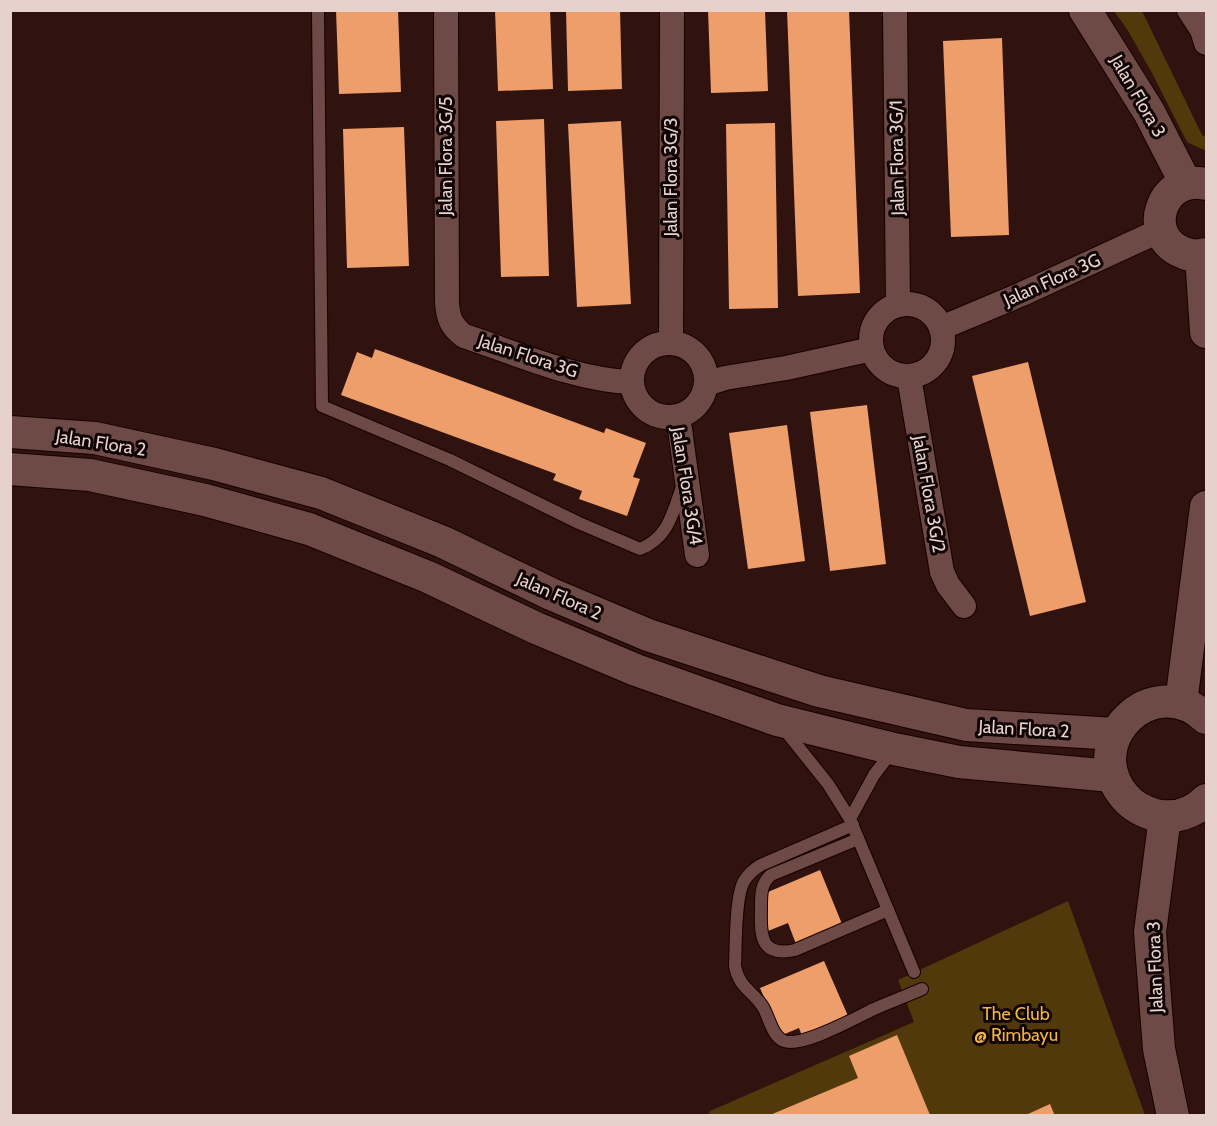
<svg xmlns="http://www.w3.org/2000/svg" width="1217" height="1126" viewBox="0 0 1217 1126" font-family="Cabin,sans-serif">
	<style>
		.green { fill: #51390b }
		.building { fill: #ed9e6a }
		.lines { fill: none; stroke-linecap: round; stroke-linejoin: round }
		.service-casing { stroke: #160100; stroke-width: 14 }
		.minor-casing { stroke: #160100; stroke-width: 26 }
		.tertiary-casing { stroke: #160100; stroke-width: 34 }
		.service { stroke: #6d4a45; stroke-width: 12 }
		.minor { stroke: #6d4a45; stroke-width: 24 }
		.tertiary { stroke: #6d4a45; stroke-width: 32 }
		.labels { text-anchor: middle; stroke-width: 6; stroke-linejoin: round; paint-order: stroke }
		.street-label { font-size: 18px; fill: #e6d1cd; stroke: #0f0403 }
		.park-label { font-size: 18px; fill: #f6b642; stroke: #0f0403 }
	</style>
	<rect width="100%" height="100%" fill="#30120f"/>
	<g class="green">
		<path d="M1114 11H1142L1202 135 1206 137V151L1187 142 1152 73 1127 29Z"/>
		<path d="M1068 901 1145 1115 708 1116 710 1111 914 1022 898 980Z"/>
	</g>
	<g class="building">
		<path d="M336 10H398L401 92 339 94Z"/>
		<path d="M495 10H550L553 89 498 91Z"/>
		<path d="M566 10H620L622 89 568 91Z"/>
		<path d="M708 10H765L768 91 711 93Z"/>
		<path d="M787 10H849L860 293 798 296Z"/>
		<path d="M1002 38 1009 235 951 237 943 41Z"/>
		<path d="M544 119 549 276 501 277 496 121Z"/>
		<path d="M621 121 631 304 577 307 568 124Z"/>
		<path d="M775 123 778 308 729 309 726 124Z"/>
		<path d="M404 127 409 266 347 268 343 129Z"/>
		<path d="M375 349 604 433 606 428 646 443 633 477 640 479 627 516 579 499 582 491 553 480 556 474 341 395 357 352 372 358Z"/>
		<path d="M1028 362 1086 602 1030 616 972 376Z"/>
		<path d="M867 405 886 564 830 571 810 412Z"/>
		<path d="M787 425 805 561 748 569 729 433Z"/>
		<path d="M820 870 842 924 796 944 788 923 763 933 768 892Z"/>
		<path d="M824 961 848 1016 802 1036 799 1028 780 1036 760 988Z"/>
		<path d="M897 1035 930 1115H770L858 1078 849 1056Z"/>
		<path d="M1050 1104 1055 1116H1028V1114Z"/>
	</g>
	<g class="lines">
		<defs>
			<g id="service">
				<path d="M318 10 322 406 450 460 579 523 640 549C669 538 673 511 683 484"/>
				<path d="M784 729 828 784 850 819 914 972"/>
				<path d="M850 819 874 775 893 750"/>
				<path d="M853 825 761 865C754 869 749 873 744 881 735 897 736 946 735 966 739 988 752 990 763 1007 769 1017 772 1036 784 1041 802 1048 857 1017 874 1009 890 1002 906 996 922 989"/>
				<path d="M858 839 771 875C760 884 761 897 761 910 760 938 762 957 795 950L888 910"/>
			</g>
			<g id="minor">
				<path d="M446 10 447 302C448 318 451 326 464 336 516 353 576 380 631 382"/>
				<path d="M895 10 898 305"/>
				<path d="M1189 10 1202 30 1206 43"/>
				<circle cx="907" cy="340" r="36"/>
				<path d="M941 328 1022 294 1161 230"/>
				<circle cx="669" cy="380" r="37"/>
				<path d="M671 343 672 10"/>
				<path d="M909 377 942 572 948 585 964 606"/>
				<path d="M706 384 725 378 786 368 872 349"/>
				<path d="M675 417 680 429 697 555"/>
			</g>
			<g id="tertiary">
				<path d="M1085 10 1149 112 1186 184"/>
				<path d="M1206 184C1161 173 1140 237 1184 253 1191 256 1199 256 1206 254"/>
				<path d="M1201 255 1206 332"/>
				<path d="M10 432 95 438 214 464 321 493 443 542 551 594 648 635 819 691 966 725 1116 734"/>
				<path d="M10 469 90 475 205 500 309 529 428 577 536 628 636 670 777 720 894 749 959 762 1112 776"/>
				<path d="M1181 703 1206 507"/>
				<path d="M1206 718C1153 668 1078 742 1125 797 1133 806 1143 812 1156 815 1175 819 1193 813 1206 800"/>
				<path d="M1165 817 1150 932 1159 1049 1173 1116"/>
			</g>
		</defs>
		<use href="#service" class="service-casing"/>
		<use href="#minor" class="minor-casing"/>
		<use href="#tertiary" class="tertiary-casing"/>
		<use href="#service" class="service"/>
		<use href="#minor" class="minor"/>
		<use href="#tertiary" class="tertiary"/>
	</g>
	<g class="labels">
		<g class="street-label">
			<text transform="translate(1138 96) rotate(60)" y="6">Jalan Flora 3</text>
			<text transform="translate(446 156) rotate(-90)" y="6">Jalan Flora 3G/5</text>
			<text transform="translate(897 158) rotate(-91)" y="6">Jalan Flora 3G/1</text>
			<text transform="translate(671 177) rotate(-90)" y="6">Jalan Flora 3G/3</text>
			<text transform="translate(1052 280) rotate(-24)" y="6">Jalan Flora 3G</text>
			<text transform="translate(528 356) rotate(18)" y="6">Jalan Flora 3G</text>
			<text transform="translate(101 443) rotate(9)" y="6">Jalan Flora 2</text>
			<text transform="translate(687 486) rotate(81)" y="6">Jalan Flora 3G/4</text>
			<text transform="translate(929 494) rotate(80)" y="6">Jalan Flora 3G/2</text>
			<text transform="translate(559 596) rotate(24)" y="6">Jalan Flora 2</text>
			<text transform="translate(1024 729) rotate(3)" y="6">Jalan Flora 2</text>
			<text transform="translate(1155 967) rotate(-92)" y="6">Jalan Flora 3</text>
		</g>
		<g class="park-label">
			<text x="1016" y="1020">The Club<tspan x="1016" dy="21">@ Rimbayu</tspan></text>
		</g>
	</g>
	<rect width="1217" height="1126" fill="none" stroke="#e6d1cd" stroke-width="24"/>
</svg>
